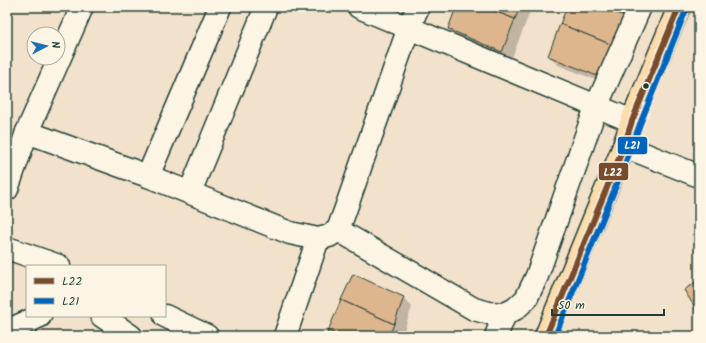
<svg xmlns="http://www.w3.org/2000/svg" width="706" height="343" viewBox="0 0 706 343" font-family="Kalam,sans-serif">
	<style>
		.shadow { fill: #0003 }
		.building { fill: #deb68e; stroke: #1f3d34 }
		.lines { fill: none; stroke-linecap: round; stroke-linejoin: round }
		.minor-casing { stroke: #1f3d34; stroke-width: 25 }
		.highway-casing { stroke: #1f3d34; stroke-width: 25 }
		.minor { stroke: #fcf5e5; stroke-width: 22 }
		.highway { stroke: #fddcac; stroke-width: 22 }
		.bus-1-casing { stroke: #fcf5e5; stroke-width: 9 }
		.bus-2-casing { stroke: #fcf5e5; stroke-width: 9 }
		.bus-1 { stroke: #7a4b2a; stroke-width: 6 }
		.bus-2 { stroke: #0065bd; stroke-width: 6 }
		.bus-dot { fill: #1f3d34; stroke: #fcf5e5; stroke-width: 1.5 }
		.line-badge { stroke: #fcf5e5; stroke-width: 1.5 }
		.badge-label { font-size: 11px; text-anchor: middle; font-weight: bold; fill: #fff }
	</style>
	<rect width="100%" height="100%" fill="#f3e2cb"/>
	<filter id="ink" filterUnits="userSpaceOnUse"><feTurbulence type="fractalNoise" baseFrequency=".025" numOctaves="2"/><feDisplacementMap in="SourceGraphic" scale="8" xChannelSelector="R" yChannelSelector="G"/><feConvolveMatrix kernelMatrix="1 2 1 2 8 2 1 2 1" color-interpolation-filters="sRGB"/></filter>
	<g filter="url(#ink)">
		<g class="shadow">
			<path d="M458 7H532L511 60 458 38 449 29Z"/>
			<path d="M568 7 611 86 558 65 549 56Z"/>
			<path d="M403 298 412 307 402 336H327Z"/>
		</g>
		<g class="building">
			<path d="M456 7H484L515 19 502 52 448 29Z"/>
			<path d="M484 7H520L515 19Z"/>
			<path d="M567 7H602L626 17 615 46 560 24Z"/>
			<path d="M602 7H631L626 17Z"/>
			<path d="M560 24 615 46 602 78 548 56Z"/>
			<path d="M353 274 404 297 394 324 341 300Z"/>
			<path d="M699 280V314L684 290Z"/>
			<path d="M341 300 394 324 389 336H340L328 331Z"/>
			<path d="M328 331 340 336H326Z"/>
		</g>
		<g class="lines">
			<defs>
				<g id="minor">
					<path d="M82 7 27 132 148 176 290 233 318 239 329 236 338 230 346 208 409 27 418 7"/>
					<path d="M359 7 632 121"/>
					<path d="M624 146 699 176"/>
					<path d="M148 176 220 7"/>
					<path d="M7 189 27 132"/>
					<path d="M190 192 266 7"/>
					<path d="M338 230 474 309 489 313 505 314 515 309 526 299 537 276 596 107 640 7"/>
					<path d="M7 248 59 266"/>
					<path d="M102 316 131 336"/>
					<path d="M165 316 207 336"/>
					<path d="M7 331 40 316"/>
					<path d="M285 336 318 239"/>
					<path d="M496 336 505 314"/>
				</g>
				<path id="highway" d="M546 336 624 146 632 121 679 7"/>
			</defs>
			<use href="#minor" class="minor-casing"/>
			<use href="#highway" class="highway-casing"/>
			<use href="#minor" class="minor"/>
			<use href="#highway" class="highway"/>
			<defs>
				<path id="bus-1" d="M546 336 624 146 632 121 679 7"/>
				<path id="bus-2" d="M555 336 631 149 640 124 686 10"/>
			</defs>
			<use href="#bus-1" class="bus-1-casing"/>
			<use href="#bus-2" class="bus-2-casing"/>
			<use href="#bus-1" class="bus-1"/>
			<use href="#bus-2" class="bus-2"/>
		</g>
	</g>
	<circle class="bus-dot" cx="646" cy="86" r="3.5"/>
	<g class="line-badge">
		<rect x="617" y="136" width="31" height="19" rx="4" fill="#0065bd"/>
		<rect x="598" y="162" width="31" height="19" rx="4" fill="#7a4b2a"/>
	</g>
	<g class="badge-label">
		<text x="632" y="149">L21</text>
		<text x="613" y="176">L22</text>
	</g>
	<rect width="706" height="343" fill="none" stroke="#fcf5e5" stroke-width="24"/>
	<rect x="12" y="12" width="682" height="319" fill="none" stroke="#1f3d34" stroke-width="1.5" filter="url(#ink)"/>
	<rect x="26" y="265" width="140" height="52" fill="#fcf5e5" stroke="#a4ab9e"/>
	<rect x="34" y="278" width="20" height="6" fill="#7a4b2a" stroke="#a4ab9e"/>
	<text x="62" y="285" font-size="12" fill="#1f3d34">L22</text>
	<rect x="34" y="298" width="20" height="6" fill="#0065bd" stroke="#a4ab9e"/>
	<text x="62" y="305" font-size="12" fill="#1f3d34">L21</text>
	<g transform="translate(46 46) rotate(83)"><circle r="19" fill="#fcf5e5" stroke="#a4ab9e"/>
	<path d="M0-3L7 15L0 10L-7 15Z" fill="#1f6fb2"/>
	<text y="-6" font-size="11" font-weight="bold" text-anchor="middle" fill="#1f3d34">N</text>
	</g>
	<path d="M552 309v6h112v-6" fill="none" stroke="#1f3d34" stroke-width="2"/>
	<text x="558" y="309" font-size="12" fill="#1f3d34" stroke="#fcf5e5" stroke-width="3" paint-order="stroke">50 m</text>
</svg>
